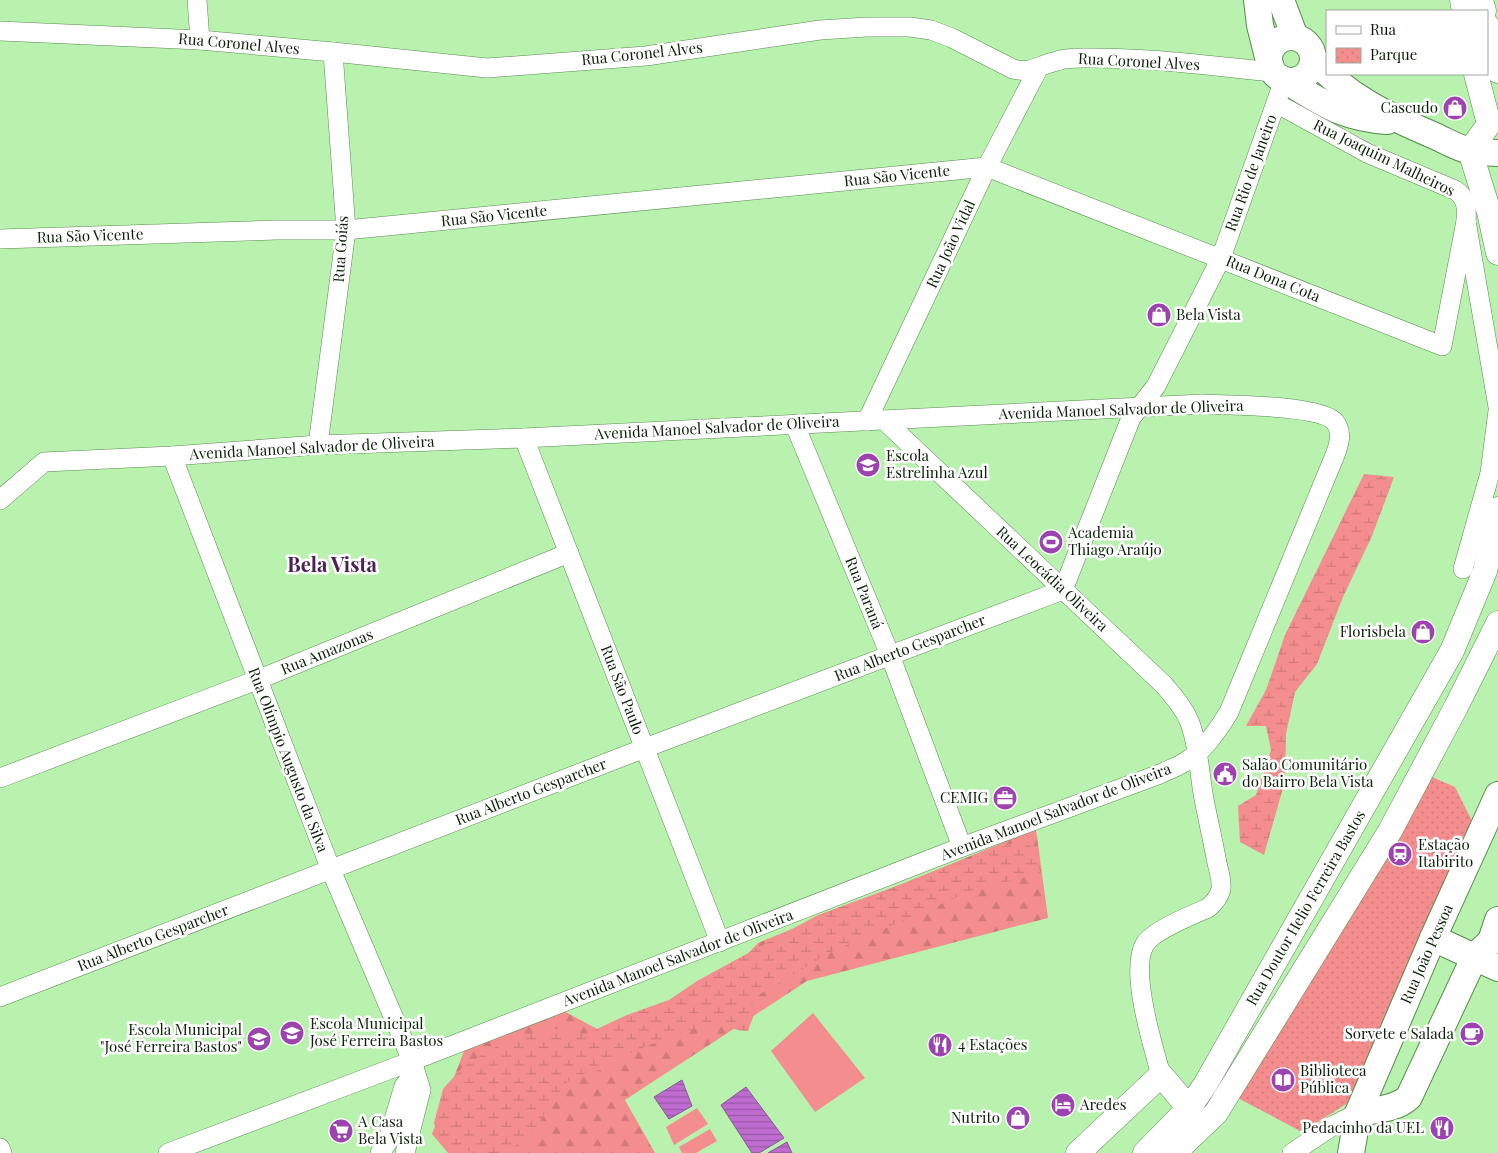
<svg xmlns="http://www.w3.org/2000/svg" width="1498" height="1153" viewBox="0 0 1498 1153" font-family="'Playfair Display',serif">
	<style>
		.forest { fill: url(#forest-firs) }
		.wetland { fill: url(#wetland-marsh) }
		.park { fill: url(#park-dots) }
		.pitch { fill: #f48d8d }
		.water { fill: url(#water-rules); stroke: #895694 }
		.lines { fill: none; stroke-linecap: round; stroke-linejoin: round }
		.minor-casing { stroke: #588c4e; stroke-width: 20 }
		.tertiary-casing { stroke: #588c4e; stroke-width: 25 }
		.secondary-casing { stroke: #588c4e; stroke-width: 28 }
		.minor { stroke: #fff; stroke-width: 19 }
		.tertiary { stroke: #fff; stroke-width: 24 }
		.secondary { stroke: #fff; stroke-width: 26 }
		.labels { text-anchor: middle; stroke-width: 5; stroke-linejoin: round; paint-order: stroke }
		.street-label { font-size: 15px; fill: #0b2107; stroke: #fff }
		.poi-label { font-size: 15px; fill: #0b2107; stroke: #fff; text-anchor: start }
		.district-label { font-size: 20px; font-weight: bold; fill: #4c2155; stroke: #fff }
	</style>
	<defs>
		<pattern id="forest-firs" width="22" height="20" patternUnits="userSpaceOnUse" patternTransform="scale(1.25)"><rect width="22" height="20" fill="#f48d8d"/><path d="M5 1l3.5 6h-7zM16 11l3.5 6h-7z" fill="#d07978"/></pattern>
		<pattern id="wetland-marsh" width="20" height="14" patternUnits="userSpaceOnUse" patternTransform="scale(1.25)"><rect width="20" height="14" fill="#f48d8d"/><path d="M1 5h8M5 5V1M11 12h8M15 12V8" fill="none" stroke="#d07978"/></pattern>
		<pattern id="park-dots" width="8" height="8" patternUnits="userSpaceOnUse" patternTransform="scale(1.25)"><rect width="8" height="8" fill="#f48d8d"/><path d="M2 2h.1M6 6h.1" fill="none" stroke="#d07978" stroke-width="1.8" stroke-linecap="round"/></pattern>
		<pattern id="water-rules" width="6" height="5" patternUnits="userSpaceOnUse" patternTransform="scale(1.25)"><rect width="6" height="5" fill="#bf6cd0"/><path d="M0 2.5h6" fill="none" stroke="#9958a7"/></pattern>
	</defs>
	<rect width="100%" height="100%" fill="#b9f1ae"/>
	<path class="forest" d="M1036 829 1048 918 807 981 625 1100 655 1153H448L432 1134 466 1046 560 1009 599 1030 696 999 734 968 758 943Z"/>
	<g class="wetland">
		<path d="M1364 474 1394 477 1372 536 1343 597 1317 664 1295 692 1286 734 1285 781 1264 855 1240 842 1238 806 1256 795 1271 750 1266 726H1246L1266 690 1285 635Z"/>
		<path d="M1027 838 1041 873 973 890 831 952 752 999 753 1017 748 1031 737 1030 724 1024 705 1025 636 1050 604 1069 572 1077 552 1100 534 1132 506 1153H478L460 1150 440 1141 434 1123 443 1089 462 1068 487 1051 518 1037 552 1030 555 1029 586 1034 627 1015 669 1000 697 981 818 915Z"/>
	</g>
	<path class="park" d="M1432 777 1455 787 1472 821 1354 1099 1302 1132 1234 1096Z"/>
	<g class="pitch">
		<path d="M813 1013 865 1078 815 1112 771 1051Z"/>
		<path d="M697 1108 708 1124 674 1145 666 1127Z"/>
		<path d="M710 1129 717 1141 696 1153H682L679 1147Z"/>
	</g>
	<g class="water">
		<path d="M682 1080 692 1106 669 1119 654 1097Z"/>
		<path d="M746 1087 784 1138 759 1153H752L721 1105Z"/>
		<path d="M787 1142 792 1153H768Z"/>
	</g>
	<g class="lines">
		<defs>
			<g id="minor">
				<path d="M197 0 200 40"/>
				<path d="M0 31 200 40 333 52 487 68 646 56 820 30 867 27H910L931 30 952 38 1013 69C1032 74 1039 65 1057 61 1065 58 1074 58 1083 58 1147 57 1210 66 1273 72"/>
				<path d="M1276 103 1367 153 1455 190C1467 198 1467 208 1466 221L1498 407"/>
				<path d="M0 239 277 230H346L987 167 1442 346 1466 221"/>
				<path d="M884 420 1164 685C1174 697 1184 708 1190 723 1199 747 1199 773 1204 799 1208 820 1213 841 1217 863 1219 871 1222 881 1221 889 1219 898 1214 903 1208 908 1192 915 1154 930 1145 944 1129 970 1153 1046 1161 1075"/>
				<path d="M867 421 987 167 1038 69"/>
				<path d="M795 425 890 655 962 847"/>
				<path d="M524 438 720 942"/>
				<path d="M318 445 346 230 333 52"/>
				<path d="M0 500 44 462 172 456 318 445 524 438 1202 404C1226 405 1321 405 1335 422 1343 432 1339 445 1335 455L1229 712C1218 730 1204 751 1185 762 1177 767 1168 770 1160 774L962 847 412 1061 421 1090 405 1153"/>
				<path d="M1463 569 1490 473 1498 411"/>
				<path d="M0 778 257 680 569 553"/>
				<path d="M0 997 645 748 1063 590 1131 418 1156 386 1221 258 1284 80"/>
				<path d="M0 1148 2 1153"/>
				<path d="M168 1153 412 1061 331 870 172 456"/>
				<path d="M380 1153 387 1143 404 1086 415 1072"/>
				<path d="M1292 1153 1334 1125 1358 1113"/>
			</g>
			<g id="tertiary">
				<path d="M1462 0 1464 11"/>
				<path d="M1481 0 1484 11"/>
				<path d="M1487 25 1498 71"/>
				<path d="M1476 74 1489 124 1470 151 1489 212 1498 253"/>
				<path d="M1078 1153 1161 1075 1189 1108"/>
				<path d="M1145 1153 1189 1108 1205 1085 1452 651 1485 571 1498 509"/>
				<path d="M1174 1153 1216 1113 1390 831 1456 707 1498 623"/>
			</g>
			<g id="secondary">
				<path d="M1257 0 1260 25 1270 65"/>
				<path d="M1281 0 1295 37"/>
				<circle cx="1291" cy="59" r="22"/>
				<path d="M1313 58C1345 96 1390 117 1435 136 1446 141 1459 149 1471 151 1479 153 1489 152 1498 153"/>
				<path d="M1284 80C1302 90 1322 104 1340 111 1355 117 1371 120 1387 121"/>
				<path d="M1433 938 1498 968"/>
				<path d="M1358 1113C1374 1110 1397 1109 1409 1097L1475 956 1491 941 1498 920"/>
				<path d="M1351 1153 1358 1113 1433 938 1498 795"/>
			</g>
		</defs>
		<use href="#minor" class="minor-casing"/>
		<use href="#tertiary" class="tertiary-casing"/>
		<use href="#secondary" class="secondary-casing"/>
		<use href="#minor" class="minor"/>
		<use href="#tertiary" class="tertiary"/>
		<use href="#secondary" class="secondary"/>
	</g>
	<defs>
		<symbol id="shop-disc" viewBox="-11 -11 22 22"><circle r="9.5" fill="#9c43af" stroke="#fff"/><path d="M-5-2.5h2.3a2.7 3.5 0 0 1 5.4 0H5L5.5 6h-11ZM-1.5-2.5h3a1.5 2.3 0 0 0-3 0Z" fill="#fff"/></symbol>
		<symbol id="school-disc" viewBox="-11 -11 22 22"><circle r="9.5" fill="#9c43af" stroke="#fff"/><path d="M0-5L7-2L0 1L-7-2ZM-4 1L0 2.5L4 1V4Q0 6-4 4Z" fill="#fff"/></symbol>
		<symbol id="stadium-disc" viewBox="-11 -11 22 22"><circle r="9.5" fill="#9c43af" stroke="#fff"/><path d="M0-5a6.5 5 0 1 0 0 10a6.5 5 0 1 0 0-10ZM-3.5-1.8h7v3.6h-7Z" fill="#fff"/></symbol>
		<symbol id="civic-disc" viewBox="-11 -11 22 22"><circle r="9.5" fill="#9c43af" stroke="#fff"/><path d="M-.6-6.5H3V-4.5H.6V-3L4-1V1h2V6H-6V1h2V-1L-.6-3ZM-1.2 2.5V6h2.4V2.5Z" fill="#fff"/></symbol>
		<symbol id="office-disc" viewBox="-11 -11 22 22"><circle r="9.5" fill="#9c43af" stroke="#fff"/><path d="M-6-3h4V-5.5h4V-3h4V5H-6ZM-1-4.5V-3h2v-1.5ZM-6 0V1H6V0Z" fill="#fff"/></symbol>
		<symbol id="station-disc" viewBox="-11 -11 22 22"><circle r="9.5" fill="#9c43af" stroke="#fff"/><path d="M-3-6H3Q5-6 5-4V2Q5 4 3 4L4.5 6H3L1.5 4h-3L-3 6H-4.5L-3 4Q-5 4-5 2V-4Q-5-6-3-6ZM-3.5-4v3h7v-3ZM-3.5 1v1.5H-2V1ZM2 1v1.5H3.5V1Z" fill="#fff"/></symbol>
		<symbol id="cafe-disc" viewBox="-11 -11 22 22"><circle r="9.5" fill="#9c43af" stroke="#fff"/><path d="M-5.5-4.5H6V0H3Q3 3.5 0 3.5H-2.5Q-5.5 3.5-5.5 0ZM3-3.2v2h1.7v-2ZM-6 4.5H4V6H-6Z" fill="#fff"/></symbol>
		<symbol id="restaurant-disc" viewBox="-11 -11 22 22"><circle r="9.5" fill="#9c43af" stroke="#fff"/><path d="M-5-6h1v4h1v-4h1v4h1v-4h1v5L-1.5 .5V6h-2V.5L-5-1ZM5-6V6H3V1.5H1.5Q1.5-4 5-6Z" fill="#fff"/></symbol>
		<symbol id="library-disc" viewBox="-11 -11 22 22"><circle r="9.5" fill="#9c43af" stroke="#fff"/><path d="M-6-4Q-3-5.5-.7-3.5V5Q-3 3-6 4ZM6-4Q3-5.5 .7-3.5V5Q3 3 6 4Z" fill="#fff"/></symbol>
		<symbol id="hotel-disc" viewBox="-11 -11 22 22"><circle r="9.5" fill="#9c43af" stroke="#fff"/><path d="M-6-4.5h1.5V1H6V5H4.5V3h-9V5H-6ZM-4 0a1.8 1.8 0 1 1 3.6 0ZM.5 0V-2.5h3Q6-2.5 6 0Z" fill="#fff"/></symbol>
		<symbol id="supermarket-disc" viewBox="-11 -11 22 22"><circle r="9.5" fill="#9c43af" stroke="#fff"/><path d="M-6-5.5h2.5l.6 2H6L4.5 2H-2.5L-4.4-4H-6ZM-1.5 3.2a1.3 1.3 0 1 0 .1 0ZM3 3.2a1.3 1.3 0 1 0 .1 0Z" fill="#fff"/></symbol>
	</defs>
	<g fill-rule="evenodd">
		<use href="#shop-disc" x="1441" y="94" width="28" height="28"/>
		<use href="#shop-disc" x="1145" y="301" width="28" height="28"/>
		<use href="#school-disc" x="854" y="451" width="28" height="28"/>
		<use href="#stadium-disc" x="1037" y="528" width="28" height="28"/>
		<use href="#shop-disc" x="1409" y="618" width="28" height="28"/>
		<use href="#civic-disc" x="1211" y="760" width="28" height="28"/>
		<use href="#office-disc" x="991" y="784" width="28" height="28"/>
		<use href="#station-disc" x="1386" y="840" width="28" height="28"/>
		<use href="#school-disc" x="278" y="1019" width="28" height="28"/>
		<use href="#cafe-disc" x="1458" y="1020" width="28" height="28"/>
		<use href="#school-disc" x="245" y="1025" width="28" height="28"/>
		<use href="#restaurant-disc" x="926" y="1031" width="28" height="28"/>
		<use href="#library-disc" x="1269" y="1066" width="28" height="28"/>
		<use href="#hotel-disc" x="1049" y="1091" width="28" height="28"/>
		<use href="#shop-disc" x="1004" y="1104" width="28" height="28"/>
		<use href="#restaurant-disc" x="1428" y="1114" width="28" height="28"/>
		<use href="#supermarket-disc" x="327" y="1117" width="28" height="28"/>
	</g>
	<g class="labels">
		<g class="street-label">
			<text transform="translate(239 44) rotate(5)" y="5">Rua Coronel Alves</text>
			<text transform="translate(642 54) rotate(-6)" y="5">Rua Coronel Alves</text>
			<text transform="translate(1139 62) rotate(3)" y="5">Rua Coronel Alves</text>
			<text transform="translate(1384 158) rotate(26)" y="5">Rua Joaquim Malheiros</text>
			<text transform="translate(1251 173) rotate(-70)" y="5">Rua Rio de Janeiro</text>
			<text transform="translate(897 176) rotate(-6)" y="5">Rua São Vicente</text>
			<text transform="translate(494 216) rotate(-6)" y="5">Rua São Vicente</text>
			<text transform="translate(90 236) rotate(-2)" y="5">Rua São Vicente</text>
			<text transform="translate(951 244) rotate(-65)" y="5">Rua João Vidal</text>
			<text transform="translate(341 249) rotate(-86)" y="5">Rua Goiás</text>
			<text transform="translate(1273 279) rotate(22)" y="5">Rua Dona Cota</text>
			<text transform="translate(1121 410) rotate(-2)" y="5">Avenida Manoel Salvador de Oliveira</text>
			<text transform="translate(717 428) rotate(-3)" y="5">Avenida Manoel Salvador de Oliveira</text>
			<text transform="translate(312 448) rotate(-3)" y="5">Avenida Manoel Salvador de Oliveira</text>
			<text transform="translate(1052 579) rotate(43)" y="5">Rua Leocádia Oliveira</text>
			<text transform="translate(864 593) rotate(68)" y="5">Rua Paraná</text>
			<text transform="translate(910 648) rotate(-21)" y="5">Rua Alberto Gesparcher</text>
			<text transform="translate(327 652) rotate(-22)" y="5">Rua Amazonas</text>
			<text transform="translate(622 690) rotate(69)" y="5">Rua São Paulo</text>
			<text transform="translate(288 760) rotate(69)" y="5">Rua Olímpio Augusto da Silva</text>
			<text transform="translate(531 792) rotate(-21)" y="5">Rua Alberto Gesparcher</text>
			<text transform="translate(1056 812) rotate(-21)" y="5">Avenida Manoel Salvador de Oliveira</text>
			<text transform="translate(1306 908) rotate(-60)" y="5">Rua Doutor Helio Ferreira Bastos</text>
			<text transform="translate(153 938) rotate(-21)" y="5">Rua Alberto Gesparcher</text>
			<text transform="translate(1427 954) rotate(-66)" y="5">Rua João Pessoa</text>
			<text transform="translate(678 958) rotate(-21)" y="5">Avenida Manoel Salvador de Oliveira</text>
		</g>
		<g class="poi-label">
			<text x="1438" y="113" text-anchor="end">Cascudo</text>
			<text x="1176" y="320">Bela Vista</text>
			<text x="886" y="461">Escola<tspan x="886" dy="17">Estrelinha Azul</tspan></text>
			<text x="1068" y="538">Academia<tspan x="1068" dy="17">Thiago Araújo</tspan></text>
			<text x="1406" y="637" text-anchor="end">Florisbela</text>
			<text x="1242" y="770">Salão Comunitário<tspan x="1242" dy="17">do Bairro Bela Vista</tspan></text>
			<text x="988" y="803" text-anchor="end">CEMIG</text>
			<text x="1418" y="850">Estação<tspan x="1418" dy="17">Itabirito</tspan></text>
			<text x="310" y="1029">Escola Municipal<tspan x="310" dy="17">José Ferreira Bastos</tspan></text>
			<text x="242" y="1035" text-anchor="end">Escola Municipal<tspan x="242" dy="17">"José Ferreira Bastos"</tspan></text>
			<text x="1454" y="1039" text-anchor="end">Sorvete e Salada</text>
			<text x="958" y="1050">4 Estações</text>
			<text x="1300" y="1076">Biblioteca<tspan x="1300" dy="17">Pública</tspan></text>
			<text x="1080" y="1110">Aredes</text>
			<text x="1000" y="1123" text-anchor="end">Nutrito</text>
			<text x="358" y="1127">A Casa<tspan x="358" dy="17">Bela Vista</tspan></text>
			<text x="1424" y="1133" text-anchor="end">Pedacinho da UEL</text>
		</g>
		<g class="district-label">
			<text x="332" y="572">Bela Vista</text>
		</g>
	</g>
	<rect x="1326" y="10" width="162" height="65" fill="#ffffff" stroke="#9da69c"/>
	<rect x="1336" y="26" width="25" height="8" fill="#ffffff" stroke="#9da69c"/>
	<text x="1370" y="35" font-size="15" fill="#0b2107">Rua</text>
	<rect x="1336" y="48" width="25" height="15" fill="url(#park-dots)" stroke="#9da69c"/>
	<text x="1370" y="60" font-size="15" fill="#0b2107">Parque</text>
</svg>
